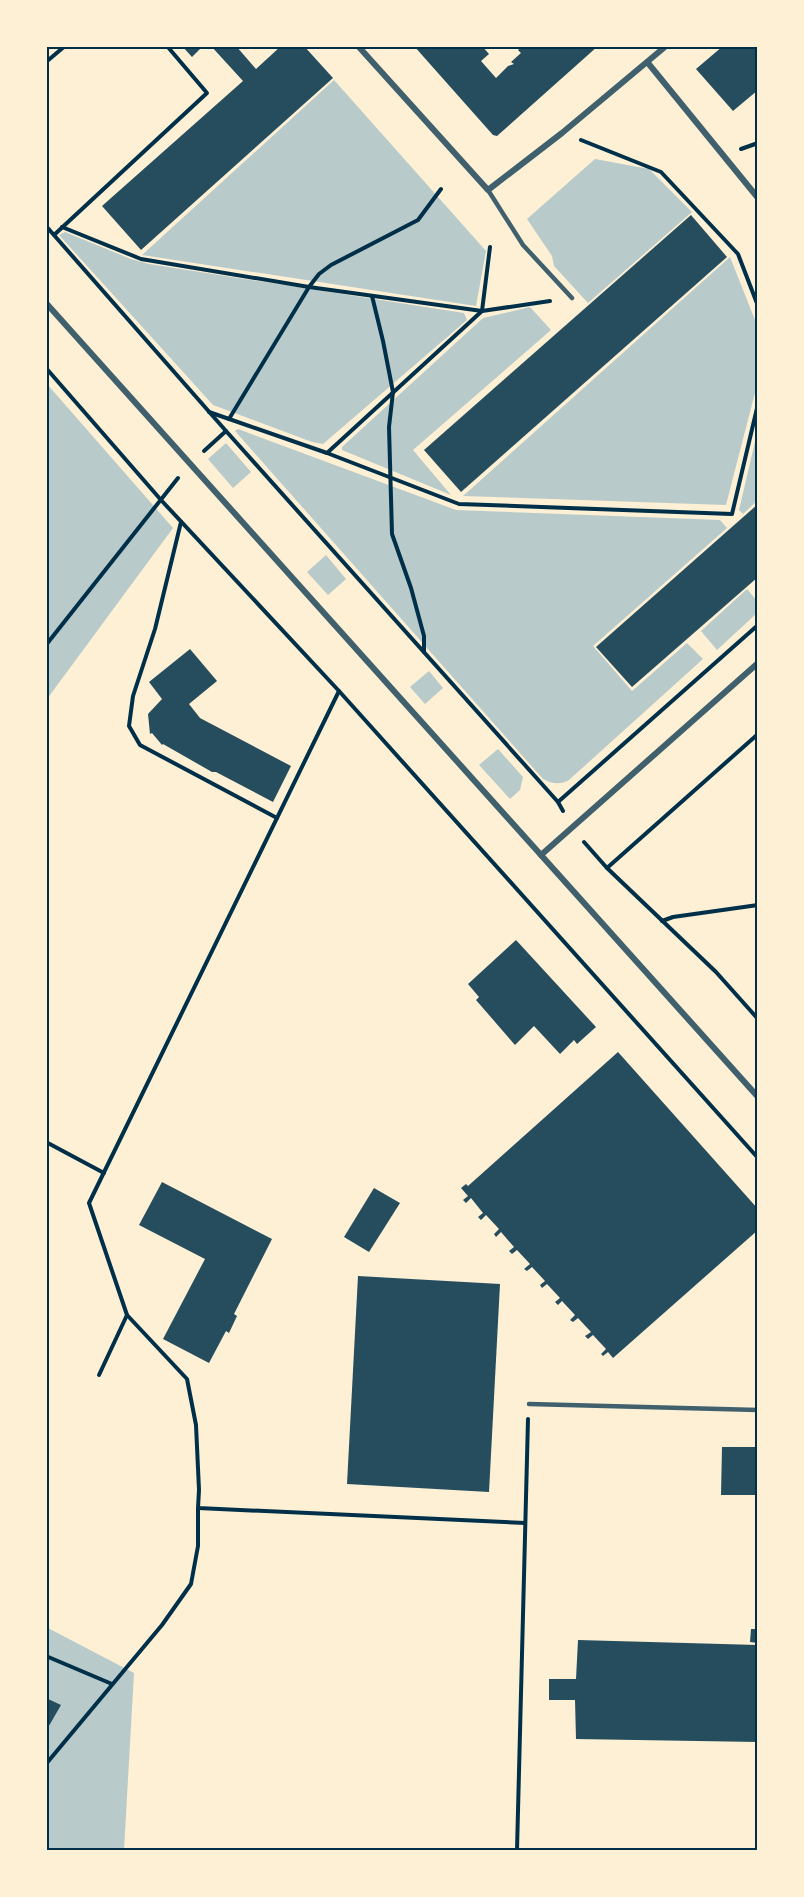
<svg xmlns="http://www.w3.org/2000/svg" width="804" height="1897" viewBox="0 0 804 1897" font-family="Raleway,sans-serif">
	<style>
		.green { fill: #b9caca }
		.building { fill: #264d5e }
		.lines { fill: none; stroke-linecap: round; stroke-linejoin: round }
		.path { stroke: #003049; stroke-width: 4 }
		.service { stroke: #3f606c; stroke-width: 4.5 }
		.minor { stroke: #3f606c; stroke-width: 6 }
		.neatline { fill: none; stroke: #003049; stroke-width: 2 }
	</style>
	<rect width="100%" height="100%" fill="#fdf0d5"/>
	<g class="green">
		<path d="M334 80 486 251 476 306 142 255Z"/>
		<path d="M595 159 649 169 692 212 588 303 554 266 552 256 527 219Z"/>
		<path d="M65 232 131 259 149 264 464 313 467 320 323 444 312 442 213 405 59 235Z"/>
		<path d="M730 257 757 325 758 381 726 505 463 496Z"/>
		<path d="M530 307 551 330 413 450 451 495 342 450V447L483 318Z"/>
		<path d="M47 384 173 528 47 699Z"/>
		<path d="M238 429 456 510 720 520 727 528 593 646 632 691 687 643 703 659 569 780C560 785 552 784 543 779L235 431Z"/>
		<path d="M757 433V501L743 514 739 510Z"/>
		<path d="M226 443 251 472 233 488 208 459Z"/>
		<path d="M326 555 346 579 328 595 307 572Z"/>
		<path d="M747 589 757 601V613L717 650 701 631Z"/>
		<path d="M429 671 443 688 425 704 410 687Z"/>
		<path d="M498 749 523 777 520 790 510 799 479 765Z"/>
		<path d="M46 1627 134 1673 124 1850H47Z"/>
	</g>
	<g class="building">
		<path d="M182 46H203L192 57Z"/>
		<path d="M211 46H236L256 69 281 46H304L333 78 141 250 102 206 243 81Z"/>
		<path d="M414 46H482L489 54 481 61 496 78 508 66 514 64 511 62 521 53 518 50 522 46H598L497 136 493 135Z"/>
		<path d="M723 46H758V90L733 111 696 69Z"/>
		<path d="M691 215 727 257 461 492 424 450Z"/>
		<path d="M758 504V577L632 687 596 647Z"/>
		<path d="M190 649 217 681 189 704 200 718 291 766 273 802 216 772H212L163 744 162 745 152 733 150 734 148 714 162 699 149 682Z"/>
		<path d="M516 940 596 1027 577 1044 574 1040 560 1054 534 1026 515 1045 476 1000 479 997 468 984Z"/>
		<path d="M618 1052 758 1209V1230L613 1358 608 1352 603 1356 601 1354 606 1349 593 1335 588 1339 585 1336 591 1332 578 1318 573 1322 570 1320 575 1315 562 1301 558 1305 555 1302 560 1298 547 1284 542 1288 540 1285 545 1281 532 1267 527 1271 524 1269 530 1264 517 1250 512 1254 509 1251 514 1247 501 1232 496 1237 494 1234 499 1229 486 1215 481 1220 478 1217 483 1213 471 1198 466 1203 463 1200 468 1196 461 1188 466 1184 468 1186Z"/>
		<path d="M162 1182 272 1239 234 1314 237 1316 229 1333 226 1331 209 1363 163 1339 205 1259 139 1225Z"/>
		<path d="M374 1188 400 1203 369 1252 344 1237Z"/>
		<path d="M358 1276 500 1284 489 1492 347 1484Z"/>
		<path d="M722 1447H758V1495H721Z"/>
		<path d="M751 1629H758V1643L750 1642Z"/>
		<path d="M578 1640 758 1645V1742L576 1739 575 1700H549V1679H576Z"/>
		<path d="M46 1698 61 1705 46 1731Z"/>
	</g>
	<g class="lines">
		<g class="path">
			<path d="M46 62 65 46"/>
			<path d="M581 140 661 172 738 254 758 306"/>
			<path d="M741 149 758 143"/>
			<path d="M46 226 226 431 558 802 563 811"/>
			<path d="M62 227 141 259 309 287 482 311 550 301"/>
			<path d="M54 235 207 93 167 46"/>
			<path d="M372 296 383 341 393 392 389 427 392 534 411 588 424 636V652"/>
			<path d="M46 368 161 500 339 691 758 1158"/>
			<path d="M209 412 327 453 459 504 732 514 758 404"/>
			<path d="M229 419 309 287 319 274 331 265 418 220 441 189"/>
			<path d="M204 451 226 431"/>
			<path d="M327 453 482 311 490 247"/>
			<path d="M181 522 155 629 133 696 129 726 140 745 277 818"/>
			<path d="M46 645 178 478"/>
			<path d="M339 691 89 1203 127 1315 187 1379 196 1425 199 1490 198 1508 525 1523"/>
			<path d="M558 802 758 625"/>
			<path d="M584 842 607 868 716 972 758 1019"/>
			<path d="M607 868 758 734"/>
			<path d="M662 921 673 917 758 905"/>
			<path d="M46 1142 104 1173"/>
			<path d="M99 1375 127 1315"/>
			<path d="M46 1656 112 1684"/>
			<path d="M46 1764 162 1625 191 1584 198 1546V1508"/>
			<path d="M517 1850 528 1419"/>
		</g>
		<g class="service">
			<path d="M488 190 523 245 572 298"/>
			<path d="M529 1404 758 1410"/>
		</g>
		<g class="minor">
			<path d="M358 46 488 190 562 133 666 46"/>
			<path d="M648 63 758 198"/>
			<path d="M46 303 758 1097"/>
			<path d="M541 855 758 663"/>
		</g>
	</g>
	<rect width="804" height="1897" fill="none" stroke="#fdf0d5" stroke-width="96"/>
	<rect x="48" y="48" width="708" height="1801" class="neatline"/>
</svg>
